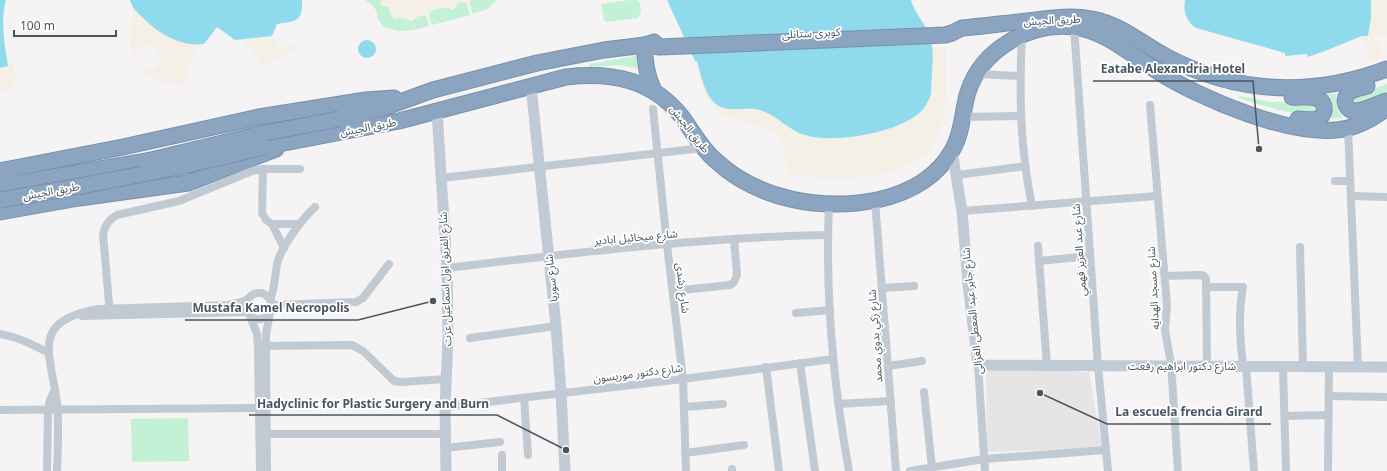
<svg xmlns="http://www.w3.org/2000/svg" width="1387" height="471" viewBox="0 0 1387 471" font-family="'Noto Sans','Noto Sans Arabic',sans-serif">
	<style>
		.education { fill: #e6e4e5 }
		.green { fill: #c3f1d5 }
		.sand { fill: #f5f0e5 }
		.water { fill: #90daee }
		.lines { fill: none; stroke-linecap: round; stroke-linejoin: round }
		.highway-casing { stroke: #7690ad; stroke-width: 17 }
		.street { stroke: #c1cad2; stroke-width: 8 }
		.secondary { stroke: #c1cbd6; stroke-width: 11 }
		.highway { stroke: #8ba5c1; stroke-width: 15 }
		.highway-bridge-casing { stroke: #7690ad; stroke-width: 17; stroke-linecap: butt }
		.highway-bridge { stroke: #8ba5c1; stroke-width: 15 }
		.labels { text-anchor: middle; stroke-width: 3.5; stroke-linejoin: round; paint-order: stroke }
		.street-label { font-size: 11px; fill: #4a5661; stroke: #fff }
		.leader { fill: none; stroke: #4a5661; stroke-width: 1.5 }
		.callout-dot { fill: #4a5661; stroke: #fff; stroke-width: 1.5 }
		.callout-label { font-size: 12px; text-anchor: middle; font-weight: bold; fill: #4a5661; stroke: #fff; stroke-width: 3.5; stroke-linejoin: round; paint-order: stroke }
	</style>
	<rect width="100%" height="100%" fill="#f5f3f3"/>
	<path class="education" d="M986 368 1089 372 1102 448 987 452Z"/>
	<g class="green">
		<path d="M365 0H381V6L388 7 392 16 395 19 403 18 413 20 418 16 424 15 427 17 429 26C414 30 389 37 378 20 377 19 377 16 377 14 376 7 371 4 365 0Z"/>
		<path d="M472 0H497L487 9 473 14 469 2Z"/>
		<path d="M630 0H636L640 3 641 12 638 18 607 22 604 20 601 4Z"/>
		<path d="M462 2 466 3 470 15 432 25 428 14 429 11 448 7 453 10 458 3Z"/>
		<path d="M636 56 638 68 619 65 589 67V64Z"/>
		<path d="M1387 84V91L1362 105 1356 104 1354 97Z"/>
		<path d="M1326 94H1337C1334 105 1339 110 1343 118H1331C1332 105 1335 105 1326 94Z"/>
		<path d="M1239 96 1271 102H1308L1313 105 1314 111C1312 113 1312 113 1309 114 1297 117 1252 102 1238 98Z"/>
		<path d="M188 418 189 461 132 462 131 419Z"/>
	</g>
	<g class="sand">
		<path d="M381 0H472L469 2 471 7 468 8 466 3 460 2 457 4 454 10 449 7 436 9 429 12 430 18 427 19 425 16 420 15 412 21 403 18H393L388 7 381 6Z"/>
		<path d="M1371 0H1387V34L1374 37 1384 57 1370 62 1362 36H1368L1371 18Z"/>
		<path d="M132 6C152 29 168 41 198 44L181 87 143 75 146 69 155 68 162 56 153 45 141 47 134 56 131 54 129 29 133 16Z"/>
		<path d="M272 36 280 48 293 46 296 48 295 51 262 66 243 39Z"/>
		<path d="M932 47H946C946 72 948 109 940 132 920 182 830 184 786 173L788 166 784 164 786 157 782 153C792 128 740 122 726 116 723 114 719 111 716 109 703 97 700 77 695 61L697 60 705 88 713 102C720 104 729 110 736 110 746 110 754 108 763 111 779 117 789 130 805 135 830 143 908 133 923 109 934 91 932 68 932 47Z"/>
		<path d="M13 64C18 78 17 90 0 92V68Z"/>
	</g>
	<g class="water">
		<path d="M0 0H6C0 19 5 46 8 66L0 68Z"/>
		<path d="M130 0H302C303 22 296 21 277 24L272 36 235 40 217 27 204 44C181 47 159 34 143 18 137 12 132 8 130 0Z"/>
		<path d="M667 0H911C914 12 924 22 929 34 936 52 931 74 931 94 928 102 925 109 918 114 896 133 833 144 805 135 788 130 777 115 760 110 745 106 729 114 716 104 704 95 701 74 697 61H695Z"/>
		<path d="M1185 0H1371V18L1368 36H1362L1325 51 1308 57 1307 54 1285 56V53L1196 28C1186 21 1183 12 1185 0Z"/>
		<circle cx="367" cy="49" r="9"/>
	</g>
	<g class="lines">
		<defs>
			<g id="highway">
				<path d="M645 45 660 47 945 35 952 33 962 28C984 26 1006 23 1028 21 1049 18 1071 15 1092 19 1120 24 1142 44 1167 57 1238 94 1312 97 1387 69"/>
				<path d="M645 45C644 62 647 76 654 91"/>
				<path d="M1367 86C1357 89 1346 89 1345 101 1348 121 1374 105 1386 101"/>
				<path d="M1292 97C1300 98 1311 95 1318 99 1327 103 1326 116 1317 119 1311 121 1303 119 1298 119"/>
				<path d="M339 119 386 107 433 90 537 63 604 50 645 45 654 42"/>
				<path d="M263 147 399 121 566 77C612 72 652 79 682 117 693 132 701 148 715 160 758 200 821 211 877 200 909 193 937 178 953 149 963 131 962 111 968 92 982 49 1030 22 1074 27 1106 31 1130 54 1157 71 1199 98 1298 141 1348 128 1361 125 1376 116 1387 108"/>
				<path d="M0 171 123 147 259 117 366 100 394 98"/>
				<path d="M0 186 147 161"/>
				<path d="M0 212 79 198 188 183 276 149"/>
			</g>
		</defs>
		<use href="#highway" class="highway-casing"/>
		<g class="street">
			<path d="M1074 27 1098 366 1108 471"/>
			<path d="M1022 35C1019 95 1020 147 1032 206"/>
			<path d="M977 74 1020 76"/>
			<path d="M1150 105 1167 305 1165 331 1171 363 1178 471"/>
			<path d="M653 109 667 245 683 379 686 471"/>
			<path d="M963 117 1020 116"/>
			<path d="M1348 128 1358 367"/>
			<path d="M263 169 262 213 266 220 272 224 284 248"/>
			<path d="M957 175 1025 166"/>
			<path d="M441 178 703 148"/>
			<path d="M1335 181H1350"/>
			<path d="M1351 196 1387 197"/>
			<path d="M875 200 896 471"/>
			<path d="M829 204C825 294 833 383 849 471"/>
			<path d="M962 211 1157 196"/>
			<path d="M272 224H299"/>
			<path d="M1038 246 1047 366"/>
			<path d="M1300 247 1303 367"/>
			<path d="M1039 261 1090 256"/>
			<path d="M447 268C574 253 701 237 828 235"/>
			<path d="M1165 276 1200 275 1204 276 1206 279 1207 366"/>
			<path d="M1206 287H1243C1238 314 1240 340 1243 366"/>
			<path d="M882 288 914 286"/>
			<path d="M673 291 730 285 734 282 737 275 734 239"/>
			<circle cx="259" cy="306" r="13"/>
			<path d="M270 300C275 288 275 276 277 264 281 247 302 219 315 207"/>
			<path d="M272 305 356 302 363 298 389 264"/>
			<path d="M796 313 830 310"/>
			<path d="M110 315 103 234C105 225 109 219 117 215L179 201 252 171 263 169H300"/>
			<path d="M82 316 247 312"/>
			<path d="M250 316 257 334 258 346 260 471"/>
			<path d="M0 334C18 337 33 345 49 353"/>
			<path d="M470 338 556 326"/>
			<path d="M258 346 352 345 363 351 394 381 401 382 446 379"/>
			<path d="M800 363 815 471"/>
			<path d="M978 365 985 471"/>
			<path d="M888 366 922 361"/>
			<path d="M1246 366 1254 471"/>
			<path d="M1283 366 1286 471"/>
			<path d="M766 367 779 471"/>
			<path d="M924 392 932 468"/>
			<path d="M1329 396 1387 397"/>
			<path d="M524 398 528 455"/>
			<path d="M838 404 891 401"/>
			<path d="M445 407 683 379 833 359"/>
			<path d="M684 407 723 404"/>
			<path d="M0 410C89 410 178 408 267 408"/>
			<path d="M1285 416 1329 415"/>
			<path d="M267 434H445"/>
			<path d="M445 448 500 442"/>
			<path d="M685 453 744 445"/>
			<path d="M502 455V471"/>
			<path d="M732 469V471"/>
			<path d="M47 471 48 410 50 400 54 391"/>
			<path d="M57 471C58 449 59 426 57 403 51 353 29 321 98 309L228 305 242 302 248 299"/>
			<path d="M267 471 266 346V334L270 313"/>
			<path d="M910 471 984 459 1106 450"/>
			<path d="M1328 471 1329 367"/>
		</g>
		<g class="secondary">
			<path d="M531 86 556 326 561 393 565 471"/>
			<path d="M437 112 447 268 448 338 445 407 446 471"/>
			<path d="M952 151 962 211 968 284 978 365 1387 367"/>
		</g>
		<use href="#highway" class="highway"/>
		<defs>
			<g id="highway-bridge">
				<path d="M147 161 260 134 339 119"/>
				<path d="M0 200 81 186 184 166 263 147"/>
			</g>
		</defs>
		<use href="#highway-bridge" class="highway-bridge-casing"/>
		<use href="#highway-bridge" class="highway-bridge"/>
	</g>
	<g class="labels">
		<g class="street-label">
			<text transform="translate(1052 20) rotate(-3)" y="4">طريق الجيش</text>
			<text transform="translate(811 33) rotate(-3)" y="4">كوبرى ستانلى</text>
			<text transform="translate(368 127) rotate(-11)" y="4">طريق الجيش</text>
			<text transform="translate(690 129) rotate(52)" y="4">طريق الجيش</text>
			<text transform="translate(51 191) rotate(-10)" y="4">طريق الجيش</text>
			<text transform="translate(636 237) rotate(-5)" y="4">شارع ميخائيل ابادير</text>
			<text transform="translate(1079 250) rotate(-94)" y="4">شارع عبد العزيز فهمي</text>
			<text transform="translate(551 278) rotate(-96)" y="4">شارع سوريا</text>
			<text transform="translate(445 279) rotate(-92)" y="4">شارع الفريق اول اسماعيل عزت</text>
			<text transform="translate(683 288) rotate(83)" y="4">شارع رشدى</text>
			<text transform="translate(1153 288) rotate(-93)" y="4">شارع مسجد الهدايه</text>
			<text transform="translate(972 311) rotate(-96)" y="4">شارع جابر عبد المعطى الغزالى</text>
			<text transform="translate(875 336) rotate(-94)" y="4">شارع زكي بدوي محمد</text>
			<text x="1182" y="370">شارع دكتور ابراهيم رفعت</text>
			<text transform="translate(638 373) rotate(-7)" y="4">شارع دكتور موريسون</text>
		</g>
	</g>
	<path class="leader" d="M1259 149L1253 81H1093M433 301L358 320H185M566 450L497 415H249M1040 393L1107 424H1271"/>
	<g class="callout-dot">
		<circle cx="1259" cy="149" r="4"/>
		<circle cx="433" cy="301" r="4"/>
		<circle cx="566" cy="450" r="4"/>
		<circle cx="1040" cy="393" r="4"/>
	</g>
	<g class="callout-label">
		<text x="1173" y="73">Eatabe Alexandria Hotel</text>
		<text x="271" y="312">Mustafa Kamel Necropolis</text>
		<text x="373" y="408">Hadyclinic for Plastic Surgery and Burn</text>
		<text x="1189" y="416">La escuela frencia Girard</text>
	</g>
	<path d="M14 30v6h102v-6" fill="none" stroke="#4a5661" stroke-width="2"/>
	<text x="20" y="30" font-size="12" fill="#4a5661" stroke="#ffffff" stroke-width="3" paint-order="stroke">100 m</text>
</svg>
